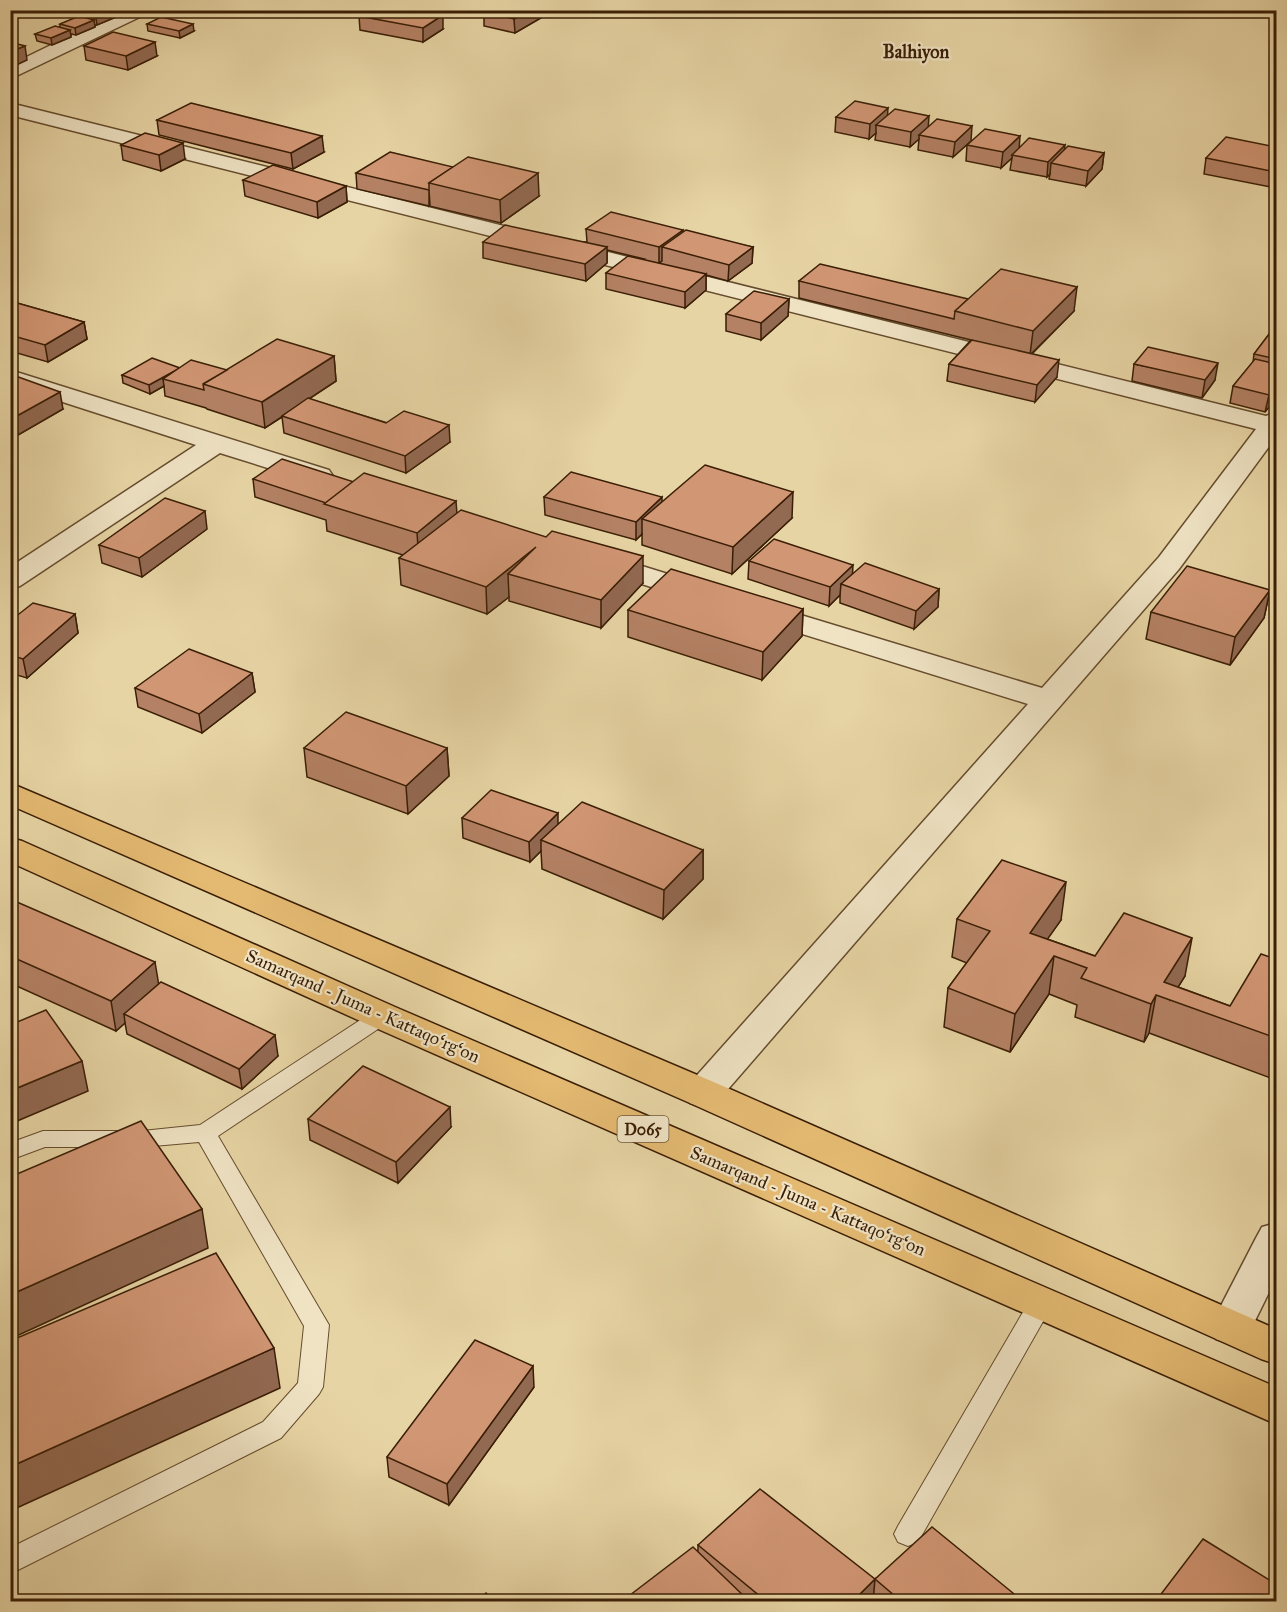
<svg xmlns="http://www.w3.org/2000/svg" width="1287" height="1612" viewBox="0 0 1287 1612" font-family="'IM FELL Great Primer',serif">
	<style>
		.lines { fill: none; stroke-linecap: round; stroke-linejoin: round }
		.service-casing { stroke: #654c2d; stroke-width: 2 }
		.minor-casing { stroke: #654c2d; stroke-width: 3 }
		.primary-casing { stroke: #3a1e05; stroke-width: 3 }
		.service { fill: #efe3c4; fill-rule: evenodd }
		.minor { fill: #efe3c4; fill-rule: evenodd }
		.primary { fill: #e4ba72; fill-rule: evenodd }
		.wall { fill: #b48164; stroke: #3a1e05; stroke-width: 1.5 }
		.shaded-wall { fill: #926951; stroke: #3a1e05; stroke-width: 1.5 }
		.building { fill: #d19674; stroke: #3a1e05; stroke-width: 1.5 }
		.labels { text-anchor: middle; stroke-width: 4.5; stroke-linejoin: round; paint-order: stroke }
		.shield { fill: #efe3c4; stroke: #70593e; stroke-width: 1.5 }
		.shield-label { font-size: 16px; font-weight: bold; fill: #3a1e05 }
		.far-quarter-label { font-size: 18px; font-weight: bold; fill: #3a1e05; stroke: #efe3c4 }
		.street-label { font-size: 18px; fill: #3a1e05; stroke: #efe3c4 }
	</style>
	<rect width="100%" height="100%" fill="#e7d4a4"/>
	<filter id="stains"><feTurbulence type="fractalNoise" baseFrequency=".00333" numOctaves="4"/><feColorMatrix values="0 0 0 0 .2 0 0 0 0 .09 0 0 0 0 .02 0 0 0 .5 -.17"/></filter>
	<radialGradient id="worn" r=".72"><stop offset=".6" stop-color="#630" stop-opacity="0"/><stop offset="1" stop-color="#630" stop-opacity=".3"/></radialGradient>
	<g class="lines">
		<defs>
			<g id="service">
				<path d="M382 1009 390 1011 393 1016 390 1021 218 1136 329 1325 323 1387 319 1394 281 1438 10 1574V1548L263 1422 298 1383 304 1326 199 1142 142 1147H45L10 1160V1143L43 1131H142L200 1125 374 1011Z"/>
				<path d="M1042 1292 1051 1295 1054 1302 918 1542 908 1546 898 1542 894 1534 898 1526 1033 1295Z"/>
			</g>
			<g id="minor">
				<path d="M123 10H148L146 14 10 79V65Z"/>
				<path d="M10 103 1266 416 1276 412V437L1179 569 716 1103 703 1107 690 1103 684 1093 690 1083 1028 704 751 618 746 612 751 606 761 603 771 606 1042 688 1159 557 1256 429 10 115Z"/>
				<path d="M10 370 329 470 333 476 329 482 319 484 220 453 20 586 10 589V567L196 445 10 385Z"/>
				<path d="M600 553 713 588 718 594 713 600 703 603 590 568 586 562 590 556Z"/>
				<path d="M1276 1223V1278L1246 1339 1231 1344 1216 1339 1210 1327 1256 1238 1262 1227Z"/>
			</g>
			<g id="primary">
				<path d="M10 783 716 1083 1276 1329V1364L1261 1359 690 1103 10 805Z"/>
				<path d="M10 838 22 841 395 1007 1276 1387V1424L369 1025 10 862Z"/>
			</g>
		</defs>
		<use href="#service" class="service-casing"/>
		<use href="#minor" class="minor-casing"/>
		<use href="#primary" class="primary-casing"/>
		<use href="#service" class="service"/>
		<use href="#minor" class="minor"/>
		<use href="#primary" class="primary"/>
	</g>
	<g class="wall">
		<path d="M115 10 116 17 97 25H95V27L76 35 71 34V37L52 45 37 41 35 34 60 27V24L81 16V15Z"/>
		<path d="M487 10H551V12L515 33 484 26V12Z"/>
		<path d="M359 16 443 29 423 42 360 30Z"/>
		<path d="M147 24 194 31 180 38 148 31Z"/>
		<path d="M84 46 157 56 128 70 86 60Z"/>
		<path d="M888 115 928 127 971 141 953 157 918 150 919 139 910 147 875 140 876 133 869 139 835 132 836 117Z"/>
		<path d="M157 120 324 152 293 169 159 135Z"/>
		<path d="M121 145 185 159 161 171 123 160Z"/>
		<path d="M967 145 1065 149 1104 153 1102 169 1086 186 1049 179 1050 174 1047 177 1010 170 1012 158 1001 168 966 161Z"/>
		<path d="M1276 147V188L1204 174 1206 158Z"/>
		<path d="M356 173 539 196 501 223 357 189Z"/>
		<path d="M243 180 346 186 347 202 318 218 245 196Z"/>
		<path d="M586 229 683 232 753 247 752 263 728 281 706 275V290L685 308 606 289V273L644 259 607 250V263L586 281 483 258V242H587Z"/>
		<path d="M799 281 968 299 1074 311 1032 354 1057 377 1035 402 947 381 949 364 971 340 799 298Z"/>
		<path d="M789 299 788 316 761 340 726 331V314Z"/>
		<path d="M10 301 84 322 87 339 48 362 10 351Z"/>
		<path d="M1276 325V398L1265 412 1230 403 1233 386 1253 362 1254 354Z"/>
		<path d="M334 356 336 381 309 399 450 442 406 473 284 433 282 417 265 428 207 409 206 408 165 396 164 386 150 394 123 383 122 375 179 368 227 370Z"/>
		<path d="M1134 364 1215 380 1202 398 1132 381Z"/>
		<path d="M10 372 11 375 63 409 18 435 10 432Z"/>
		<path d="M253 479 354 482 457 513 643 583 601 628 509 601V597L487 614 401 585 399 558 403 555 327 531 326 520 255 497Z"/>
		<path d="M544 497 662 502 792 518 732 574 642 545V534L636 540 545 515Z"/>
		<path d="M207 529 142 577 102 563 99 545Z"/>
		<path d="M749 561 852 575 939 589 938 607 914 629 840 603V595L829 606 748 579Z"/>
		<path d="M1270 590 1264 618 1230 665 1146 639 1151 612Z"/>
		<path d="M803 609 802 636 762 680 628 637V610Z"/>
		<path d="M75 614 78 633 27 678 10 673V621Z"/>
		<path d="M252 673 255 692 202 733 138 707 135 688Z"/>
		<path d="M304 748H447L449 776 408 814 307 777Z"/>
		<path d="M462 818 558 824 703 850V879L663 919 542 869 541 851 530 862 463 838Z"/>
		<path d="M10 899 158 984 278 1056 242 1089 127 1034 125 1023 116 1031 10 983Z"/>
		<path d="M957 919 1061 920 1047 939 1095 956 1185 976 1178 987 1230 1006 1276 959V1080L1149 1033 1144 1042 1075 1017 1077 1005 1049 994 1010 1052 944 1027 948 988 967 963 952 957Z"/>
		<path d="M308 1119 451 1127 398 1183 310 1140Z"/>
		<path d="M534 1387 449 1505 389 1477 387 1457Z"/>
		<path d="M698 1545 875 1579 1024 1602H621L698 1551Z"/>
	</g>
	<g class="shaded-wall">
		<path d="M115 10 116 17 97 25 96 18Z"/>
		<path d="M529 10H551V12L515 33 514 19Z"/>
		<path d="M443 15V29L423 42V28Z"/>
		<path d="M94 20 95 27 76 35 75 28Z"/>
		<path d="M193 24 194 31 180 38 179 31Z"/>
		<path d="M70 30 71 37 52 45 51 38Z"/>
		<path d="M155 42 157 56 128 70 126 56Z"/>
		<path d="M25 46 27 60 10 68V52Z"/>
		<path d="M888 108 887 123 876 125V133L869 139 870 124Z"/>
		<path d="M929 116 928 131 919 135V139L910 147 911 132Z"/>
		<path d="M972 126 971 141 953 157 955 142Z"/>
		<path d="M322 136 324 152 293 169 291 153Z"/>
		<path d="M1020 136 1019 151 1012 155V158L1001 168 1003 152Z"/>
		<path d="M183 143 185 159 161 171 159 155Z"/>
		<path d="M1065 145 1063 160 1051 163 1050 174 1047 177 1048 162Z"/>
		<path d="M1104 153 1102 169 1086 186 1088 171Z"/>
		<path d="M538 173 539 196 501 223 500 200Z"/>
		<path d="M346 186 347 202 318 218 317 202Z"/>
		<path d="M429 190 430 205 429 206Z"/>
		<path d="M683 230V246L662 247V261L659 263V247Z"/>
		<path d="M607 247V263L586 281 585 264Z"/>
		<path d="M753 247 752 263 728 281 729 265Z"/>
		<path d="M706 274V290L685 308V292Z"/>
		<path d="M1077 287 1074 311 1030 355 1033 331Z"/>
		<path d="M789 299 788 316 761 340V323Z"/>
		<path d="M84 322 87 339 48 362 45 345Z"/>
		<path d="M334 356 336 381 265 428 262 402Z"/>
		<path d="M1059 360 1057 377 1035 402 1037 385Z"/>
		<path d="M1218 363 1215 380 1202 398 1205 380Z"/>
		<path d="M180 368 163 379 164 386 150 394 149 385Z"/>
		<path d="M1276 385V398L1265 412 1269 395Z"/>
		<path d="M60 392 63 409 18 435 15 417Z"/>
		<path d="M449 425 450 442 406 473 405 456Z"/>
		<path d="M793 492 792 518 732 574 733 547Z"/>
		<path d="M662 497V515L642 519V534L636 540V522Z"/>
		<path d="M456 501 458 528 419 560 417 533Z"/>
		<path d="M205 511 207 529 142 577 139 558Z"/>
		<path d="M536 547 508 574 509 597 487 614 486 587Z"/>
		<path d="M643 556V583L601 628V600Z"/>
		<path d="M853 565 852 584H841L840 595 829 606 830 587Z"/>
		<path d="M939 589 938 607 914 629 916 611Z"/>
		<path d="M1270 590 1264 618 1230 665 1235 637Z"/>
		<path d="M803 609 802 636 762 680 763 652Z"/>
		<path d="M75 614 78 633 27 678 23 659Z"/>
		<path d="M252 673 255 692 202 733 199 714Z"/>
		<path d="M447 748 449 776 408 814 406 786Z"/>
		<path d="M558 813V833L541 840V851L530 862 529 842Z"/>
		<path d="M703 850V879L663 919 664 890Z"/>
		<path d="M1066 882 1061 920 1025 971 1030 933Z"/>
		<path d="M1192 938 1185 976 1170 1000 1164 982Z"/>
		<path d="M1054 956 1049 994 1010 1052 1015 1014Z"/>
		<path d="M155 962 160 992 124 1014 125 1023 116 1031 111 1001Z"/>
		<path d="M1156 995 1149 1033 1144 1042 1151 1004Z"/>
		<path d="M275 1035 278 1056 242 1089 239 1069Z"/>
		<path d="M82 1061 88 1091 10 1124V1091Z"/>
		<path d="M450 1107 451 1127 398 1183 396 1162Z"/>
		<path d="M202 1209 208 1248 10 1339V1295Z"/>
		<path d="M274 1348 280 1388 10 1511V1467Z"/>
		<path d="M533 1366 534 1387 449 1505 447 1484Z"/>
		<path d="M875 1579 873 1602H852Z"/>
	</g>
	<g class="building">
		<path d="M91 10H115L96 18 81 15Z"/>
		<path d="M368 10H418L443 15 423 28 359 16Z"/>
		<path d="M487 10H529L514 19 484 12Z"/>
		<path d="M79 16 94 20 75 28 60 24Z"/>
		<path d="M161 17 193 24 179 31 147 24Z"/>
		<path d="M55 26 70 30 51 38 35 34Z"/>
		<path d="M113 32 155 42 126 56 84 46Z"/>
		<path d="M10 42 25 46 10 52Z"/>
		<path d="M855 101 888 108 870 124 836 117Z"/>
		<path d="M191 103 322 136 291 153 157 120Z"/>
		<path d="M895 109 929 116 911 132 876 125Z"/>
		<path d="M937 119 972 126 955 142 919 135Z"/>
		<path d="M985 129 1020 136 1003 152 967 145Z"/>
		<path d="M145 133 183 143 159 155 121 145Z"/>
		<path d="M1226 137 1276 147V172L1206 158Z"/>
		<path d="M1029 138 1065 145 1048 162 1012 155Z"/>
		<path d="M1068 146 1104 153 1088 171 1051 163Z"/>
		<path d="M390 152 453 167 429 183V190L356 173Z"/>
		<path d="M468 157 538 173 500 200 429 183Z"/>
		<path d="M273 165 346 186 317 202 243 180Z"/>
		<path d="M611 212 683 230 659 247 586 229Z"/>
		<path d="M505 225 607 247 585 264 483 242Z"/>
		<path d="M686 230 753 247 729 265 662 247Z"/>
		<path d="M628 256 706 274 685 292 606 273Z"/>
		<path d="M820 264 968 299 955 311 954 319 799 281Z"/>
		<path d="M1001 269 1077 287 1033 331 955 311Z"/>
		<path d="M754 291 789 299 761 323 726 314Z"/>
		<path d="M10 301 84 322 45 345 10 335Z"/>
		<path d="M1276 325V359L1254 354Z"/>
		<path d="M277 339 334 356 262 402 203 384Z"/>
		<path d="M972 340 1059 360 1037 385 949 364Z"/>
		<path d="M1148 347 1218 363 1205 380 1134 364Z"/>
		<path d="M152 358 180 368 149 385 122 375Z"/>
		<path d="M1255 359 1276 364V385L1269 395 1233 386Z"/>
		<path d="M191 360 227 370 203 384 204 390 163 379Z"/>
		<path d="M10 374 60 392 15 417 10 416Z"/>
		<path d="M308 398 386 423 404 411 449 425 405 456 282 416Z"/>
		<path d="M282 459 354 482 326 503 253 479Z"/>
		<path d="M705 465 793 492 733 547 642 519Z"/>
		<path d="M571 472 662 497 636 522 544 497Z"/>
		<path d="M364 473 456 501 417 533 324 504Z"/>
		<path d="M165 498 205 511 139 558 99 545Z"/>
		<path d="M461 510 546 537 552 531 643 556 601 600 508 574 536 547 486 587 399 558Z"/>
		<path d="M774 539 853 565 830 587 749 561Z"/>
		<path d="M865 563 939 589 916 611 841 584Z"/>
		<path d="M1187 566 1270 590 1235 637 1151 612Z"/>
		<path d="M671 569 803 609 763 652 628 610Z"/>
		<path d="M33 603 75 614 23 659 10 655V621Z"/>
		<path d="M189 649 252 673 199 714 135 688Z"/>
		<path d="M346 712 447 748 406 786 304 748Z"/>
		<path d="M491 790 558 813 529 842 462 818Z"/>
		<path d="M582 802 703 850 664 890 541 840Z"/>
		<path d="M1002 860 1066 882 1030 933 1095 956 1124 913 1192 938 1164 982 1230 1006 1261 954 1276 959V1038L1156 995 1151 1004 1081 978 1087 968 1054 956 1015 1014 948 988 990 931 957 919Z"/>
		<path d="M10 899 155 962 111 1001 10 956Z"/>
		<path d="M161 982 275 1035 239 1069 124 1014Z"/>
		<path d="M46 1010 82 1061 10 1091V1025Z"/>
		<path d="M363 1066 450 1107 396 1162 308 1119Z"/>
		<path d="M141 1121 202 1209 10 1295V1177Z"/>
		<path d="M216 1253 274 1348 10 1467V1341Z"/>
		<path d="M475 1340 533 1366 447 1484 387 1457Z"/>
		<path d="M760 1489 875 1579 932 1527 1024 1602H902L875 1579 852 1602H767L698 1545Z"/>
		<path d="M1203 1539 1276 1584V1602H1155Z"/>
		<path d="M693 1547 750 1602H621Z"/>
		<path d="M486 1593 495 1602H476Z"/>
	</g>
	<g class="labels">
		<rect class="shield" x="617.5" y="1116" width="51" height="26" rx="4.5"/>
		<g class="shield-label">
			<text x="643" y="1135">D065</text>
		</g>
		<g class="far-quarter-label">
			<text x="916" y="58">Balhiyon</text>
		</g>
		<g class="street-label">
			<text transform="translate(363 1006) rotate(24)" y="6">Samarqand - Juma - Kattaqo‘rg‘on</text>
			<text transform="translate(808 1201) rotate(23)" y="6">Samarqand - Juma - Kattaqo‘rg‘on</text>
		</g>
	</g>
	<rect width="1287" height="1612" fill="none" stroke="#e7d4a4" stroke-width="36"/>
	<rect x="12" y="12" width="1263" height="1588" fill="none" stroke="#3a1e05" stroke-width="3"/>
	<rect x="18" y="18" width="1251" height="1576" fill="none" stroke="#3a1e05" stroke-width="1.5"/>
	<rect width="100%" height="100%" filter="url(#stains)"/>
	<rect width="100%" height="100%" fill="url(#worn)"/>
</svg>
